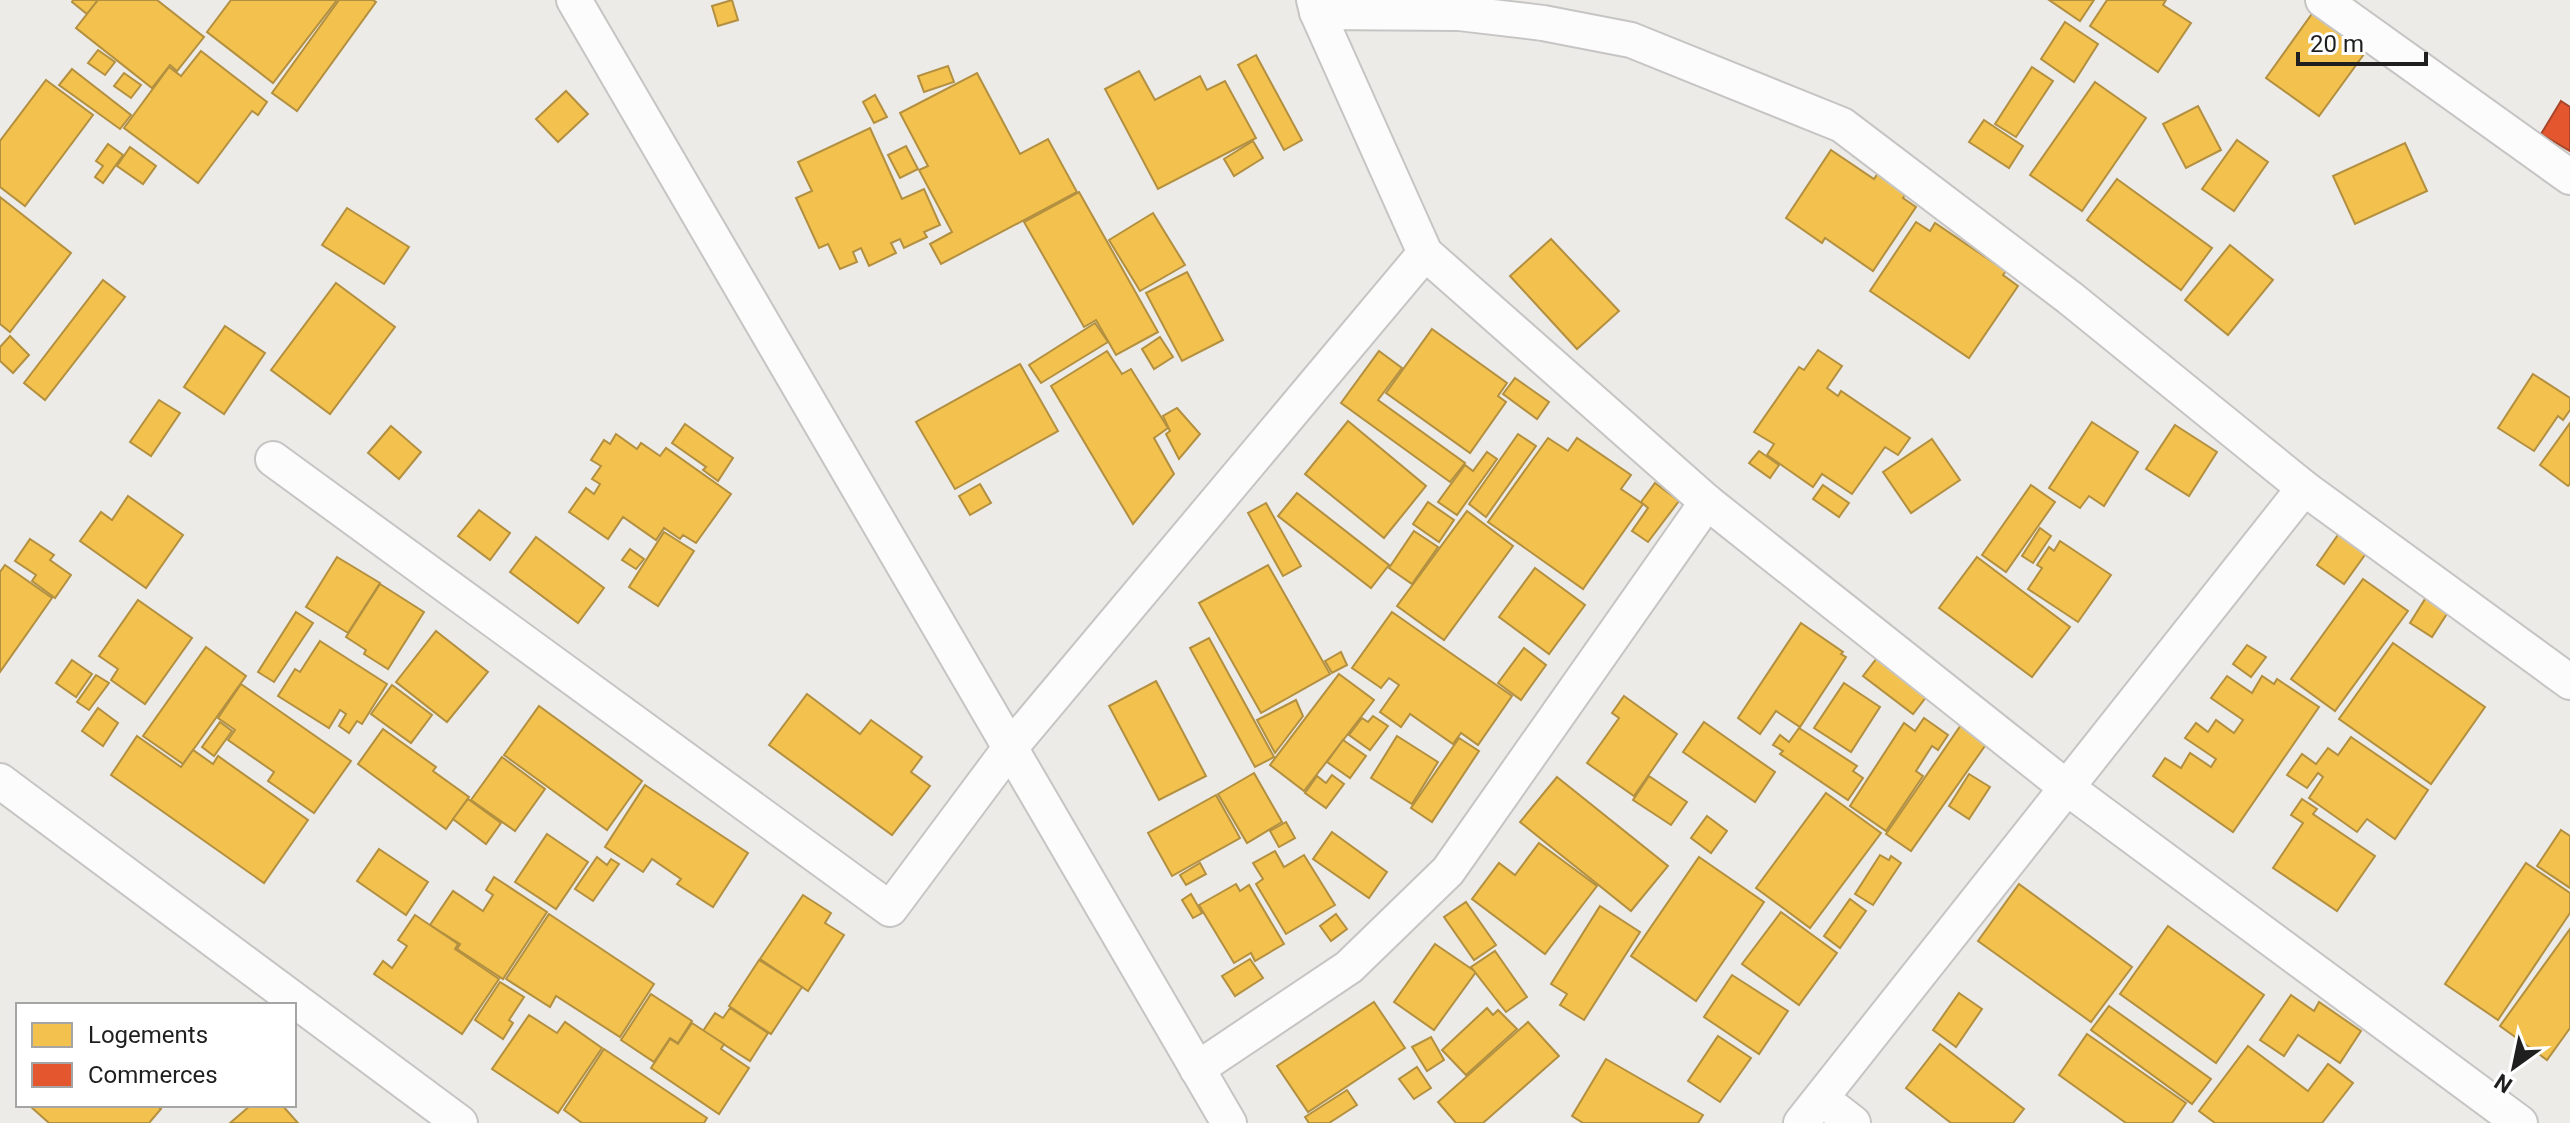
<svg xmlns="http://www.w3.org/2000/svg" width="2570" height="1123" viewBox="0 0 2570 1123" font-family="Roboto,sans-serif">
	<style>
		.homes { fill: #f2c14e; stroke: #b39040; stroke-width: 2 }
		.shops { fill: #e4572e; stroke: #a9462a; stroke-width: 2 }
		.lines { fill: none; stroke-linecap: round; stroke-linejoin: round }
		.minor-casing { stroke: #c6c5c4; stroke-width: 38 }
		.minor { stroke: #fcfcfc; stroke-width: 34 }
	</style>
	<rect width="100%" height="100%" fill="#edebe8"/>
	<g class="homes">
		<path d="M73 0H98L87 14 72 2Z"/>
		<path d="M98 0H157L204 37 177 71 170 65 152 88 76 28Z"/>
		<path d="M231 0H337L273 83 207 32Z"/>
		<path d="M339 0H373L376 2 297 111 272 93Z"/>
		<path d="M732 0 738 20 718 26 712 6Z"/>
		<path d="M2049 0H2094L2080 21Z"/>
		<path d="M2107 0H2166L2163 5 2191 23 2158 72 2090 26Z"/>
		<path d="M2314 11 2367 50 2319 116 2266 78Z"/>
		<path d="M2065 22 2098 44 2074 82 2041 59Z"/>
		<path d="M98 50 115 62 105 75 88 63Z"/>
		<path d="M201 51 267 102 258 115 252 111 198 183 124 128 169 67 181 76Z"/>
		<path d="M1256 55 1302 140 1284 150 1238 65Z"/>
		<path d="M948 66 954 82 924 92 918 76Z"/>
		<path d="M2032 67 2053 81 2016 137 1995 124Z"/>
		<path d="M72 69 131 115 120 129 59 85Z"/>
		<path d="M1139 71 1155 100 1200 76 1207 90 1225 81 1256 138 1158 189 1105 89Z"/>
		<path d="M124 73 141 85 131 98 114 86Z"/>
		<path d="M977 73 1020 154 1048 139 1077 192 941 264 930 244 952 232 919 170 928 166 900 113Z"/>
		<path d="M46 80 93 115 25 206 0 187V141Z"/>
		<path d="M2095 82 2146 118 2082 211 2030 175Z"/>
		<path d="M566 91 588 114 558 142 536 119Z"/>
		<path d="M875 95 887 117 874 123 863 102Z"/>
		<path d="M2198 106 2221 150 2186 168 2163 124Z"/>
		<path d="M1984 120 2023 146 2009 168 1969 142Z"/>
		<path d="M870 128 902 199 924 189 940 225 924 232 927 237 904 248 900 239 891 243 896 253 869 266 861 248 853 252 857 262 840 269 828 244 819 248 796 198 812 191 798 162Z"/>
		<path d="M2237 140 2268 162 2234 211 2202 189Z"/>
		<path d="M1253 141 1263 158 1234 176 1224 159Z"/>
		<path d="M2405 143 2427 191 2355 224 2333 176Z"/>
		<path d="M108 144 123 155 103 183 95 177 103 166 96 161Z"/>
		<path d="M906 146 918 169 900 178 888 155Z"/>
		<path d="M130 147 156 166 143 184 117 166Z"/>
		<path d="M1831 150 1874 179 1880 170 1909 189 1903 198 1916 207 1873 271 1825 238 1822 243 1786 218Z"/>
		<path d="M2117 179 2212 248 2181 290 2087 220Z"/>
		<path d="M1079 192 1158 332 1116 355 1096 320 1084 327 1024 222Z"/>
		<path d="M0 197 71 253 10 332 0 324Z"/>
		<path d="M347 208 409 247 384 284 322 245Z"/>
		<path d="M1153 213 1185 265 1140 291 1109 240Z"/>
		<path d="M1916 222 1930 231 1935 223 2006 271 2003 275 2018 286 1969 358 1870 291Z"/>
		<path d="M1551 239 1619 311 1577 349 1510 276Z"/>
		<path d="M2230 245 2273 280 2228 335 2185 300Z"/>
		<path d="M1187 272 1223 340 1182 361 1146 293Z"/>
		<path d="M103 280 125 297 45 400 24 383Z"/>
		<path d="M336 283 395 327 330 414 271 370Z"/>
		<path d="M1095 323 1108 342 1041 383 1029 365Z"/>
		<path d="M225 326 265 353 224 414 184 387Z"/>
		<path d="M1432 329 1507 383 1498 396 1506 402 1470 453 1386 393Z"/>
		<path d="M10 336 29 355 13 373 0 361V347Z"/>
		<path d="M1160 337 1173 357 1154 369 1142 349Z"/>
		<path d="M1818 350 1842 366 1827 388 1838 396 1841 391 1910 438 1898 455 1885 447 1852 494 1822 474 1813 487 1767 455 1774 444 1754 432 1799 367 1804 370Z"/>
		<path d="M1107 351 1122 374 1131 369 1168 428 1154 438 1174 474 1133 524 1051 386Z"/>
		<path d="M1379 351 1402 368 1378 400 1465 463 1450 482 1341 403Z"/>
		<path d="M1020 364 1058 431 955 489 916 422Z"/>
		<path d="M2533 374 2570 398V410L2563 420 2558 416 2534 451 2498 428Z"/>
		<path d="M1515 378 1549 402 1537 419 1503 394Z"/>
		<path d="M159 400 180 413 151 456 130 442Z"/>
		<path d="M1177 408 1200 434 1179 459 1166 434 1170 431 1163 416Z"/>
		<path d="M1348 421 1426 486 1384 538 1305 474Z"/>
		<path d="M2092 422 2138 452 2104 506 2089 496 2080 508 2049 488Z"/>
		<path d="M2570 423V484L2568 486 2540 465Z"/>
		<path d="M685 424 733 458 718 481 703 470 706 467 672 443Z"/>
		<path d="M2175 425 2217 452 2189 496 2146 469Z"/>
		<path d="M391 426 421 452 399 479 368 453Z"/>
		<path d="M616 434 637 449 641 443 660 456 666 448 731 494 696 543 683 535 680 539 664 528 656 540 623 517 608 539 569 512 586 488 594 494 600 484 592 479 601 466 591 460 604 440 610 444Z"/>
		<path d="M1518 434 1536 446 1486 517 1469 504Z"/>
		<path d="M1548 438 1568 451 1577 438 1631 475 1621 489 1643 504 1583 589 1488 522Z"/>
		<path d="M1932 439 1960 480 1911 513 1883 472Z"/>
		<path d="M1759 451 1779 465 1770 478 1749 463Z"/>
		<path d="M1487 452 1497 459 1457 515 1438 502 1465 465 1473 471Z"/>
		<path d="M1655 483 1679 501 1648 542 1632 531 1648 508 1641 502Z"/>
		<path d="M980 484 991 503 970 515 959 496Z"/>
		<path d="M1823 485 1849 503 1839 517 1813 499Z"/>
		<path d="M2031 485 2055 502 2006 572 1982 555Z"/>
		<path d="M1297 493 1389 565 1371 588 1278 516Z"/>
		<path d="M128 496 183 535 146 588 80 541 101 512 112 520Z"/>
		<path d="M1428 502 1454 520 1439 542 1413 524Z"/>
		<path d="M1266 503 1301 566 1283 576 1248 513Z"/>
		<path d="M479 510 510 533 490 560 458 536Z"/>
		<path d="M1467 511 1513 546 1444 640 1397 606Z"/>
		<path d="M2040 528 2051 536 2033 563 2022 556Z"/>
		<path d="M1414 531 1438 547 1412 584 1389 568Z"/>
		<path d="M664 532 694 551 658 606 629 587Z"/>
		<path d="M2340 532 2367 552 2344 584 2317 565Z"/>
		<path d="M536 537 604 588 578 623 510 572Z"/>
		<path d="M30 539 54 555 50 560 71 575 55 598 32 581 36 575 15 561Z"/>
		<path d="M2060 541 2111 575 2078 622 2028 589 2042 568 2037 565 2049 547 2054 551Z"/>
		<path d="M630 549 644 559 636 569 622 560Z"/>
		<path d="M337 557 380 583 348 633 306 607Z"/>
		<path d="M1977 557 2070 627 2032 677 1939 608Z"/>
		<path d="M5 565 52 598 0 672V572Z"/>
		<path d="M1268 565 1330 674 1261 713 1199 603Z"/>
		<path d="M1535 568 1585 605 1549 654 1499 617Z"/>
		<path d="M2363 579 2408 611 2335 711 2291 679Z"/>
		<path d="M380 584 424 612 388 669 364 654 366 650 346 637Z"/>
		<path d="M2430 591 2452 606 2432 637 2410 623Z"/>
		<path d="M138 600 192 638 145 704 111 680 118 669 99 656Z"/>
		<path d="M296 612 313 623 274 682 258 672Z"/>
		<path d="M1392 612 1512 696 1478 745 1461 733 1453 744 1410 714 1401 727 1380 712 1399 685 1389 678 1381 688 1352 668Z"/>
		<path d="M1801 623 1843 652 1841 654 1846 657 1800 727 1776 711 1760 734 1738 718Z"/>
		<path d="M436 631 488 672 447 722 396 682Z"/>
		<path d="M1209 638 1274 757 1255 767 1190 648Z"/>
		<path d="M320 641 387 684 362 724 357 721 349 733 339 726 346 714 340 710 329 728 278 696 295 669 300 672Z"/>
		<path d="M2393 643 2485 707 2431 784 2339 719Z"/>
		<path d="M2247 645 2266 657 2251 677 2233 664Z"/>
		<path d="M206 647 246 676 183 764 143 736Z"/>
		<path d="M1524 648 1546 665 1521 700 1498 683Z"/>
		<path d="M1341 652 1347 665 1332 673 1325 661Z"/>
		<path d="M1877 658 1927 696 1913 714 1863 676Z"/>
		<path d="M72 660 92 674 76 697 56 683Z"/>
		<path d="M1339 674 1374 700 1304 791 1270 765Z"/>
		<path d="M96 675 109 683 89 710 77 702Z"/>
		<path d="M2227 676 2252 693 2262 676 2274 684 2277 679 2319 707 2233 832 2153 776 2165 758 2181 768 2190 753 2211 767 2216 759 2185 738 2196 723 2208 732 2216 720 2234 733 2243 720 2211 698Z"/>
		<path d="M1156 681 1206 776 1159 800 1109 706Z"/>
		<path d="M1844 683 1880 707 1851 752 1814 728Z"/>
		<path d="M241 684 351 761 314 813 268 781 274 772 228 740 235 730 218 718Z"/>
		<path d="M392 685 432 715 411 743 371 714Z"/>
		<path d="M807 694 860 734 871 720 922 757 911 772 930 786 892 835 769 745Z"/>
		<path d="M1624 696 1677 734 1634 796 1587 763 1619 718 1612 713Z"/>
		<path d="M1296 700 1303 716 1275 753 1257 720Z"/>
		<path d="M539 706 642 781 607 830 504 755Z"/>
		<path d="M98 708 118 723 103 746 82 731Z"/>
		<path d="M1373 716 1388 726 1370 750 1349 735 1362 718 1368 722Z"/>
		<path d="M1924 718 1948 735 1938 750 1932 746 1916 771 1923 776 1886 831 1850 806 1904 723 1915 731Z"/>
		<path d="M220 722 232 731 214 756 202 747Z"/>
		<path d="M1704 722 1775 772 1755 802 1683 752Z"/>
		<path d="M1961 725 1987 743 1911 851 1886 834Z"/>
		<path d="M1799 728 1857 766 1853 771 1863 778 1848 800 1780 754 1783 751 1773 745 1780 735 1789 742Z"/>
		<path d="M383 729 436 767 433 771 469 797 446 829 358 764Z"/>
		<path d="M137 736 181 767 193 750 213 764 218 756 308 820 264 883 111 775Z"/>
		<path d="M1397 736 1438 762 1412 804 1371 778Z"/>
		<path d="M2351 737 2428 790 2395 839 2367 819 2357 832 2309 798 2323 777 2318 773 2307 788 2287 775 2302 754 2316 764 2328 748 2338 755Z"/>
		<path d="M1459 738 1479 751 1432 822 1411 808Z"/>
		<path d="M1343 740 1366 756 1350 778 1327 762Z"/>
		<path d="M502 757 545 789 515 831 471 800Z"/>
		<path d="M1254 773 1282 822 1247 843 1218 794Z"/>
		<path d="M1969 774 1990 787 1969 819 1949 806Z"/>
		<path d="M1332 775 1344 784 1326 808 1305 793 1317 776 1326 783Z"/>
		<path d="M1649 776 1687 802 1671 825 1633 800Z"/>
		<path d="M1557 777 1668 866 1631 911 1520 822Z"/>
		<path d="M645 785 748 853 713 907 677 884 681 879 652 859 643 872 605 847Z"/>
		<path d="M1826 793 1881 833 1810 928 1756 888Z"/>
		<path d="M1216 795 1240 838 1172 876 1148 833Z"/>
		<path d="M468 799 501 823 486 844 453 819Z"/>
		<path d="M2302 799 2317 809 2313 814 2375 856 2337 911 2273 868 2303 823 2291 815Z"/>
		<path d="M1707 816 1727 831 1711 853 1691 838Z"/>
		<path d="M1286 822 1295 838 1279 847 1270 831Z"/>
		<path d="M2561 830 2570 836V888L2537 866Z"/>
		<path d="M1332 832 1387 872 1369 898 1313 859Z"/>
		<path d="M547 834 588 862 556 909 515 882Z"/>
		<path d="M1539 843 1597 886 1545 954 1472 899 1499 863 1515 875Z"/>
		<path d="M379 849 428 882 406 915 357 881Z"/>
		<path d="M1275 851 1284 867 1304 855 1335 905 1286 934 1256 884 1263 879 1253 863Z"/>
		<path d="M1880 855 1889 860 1891 856 1901 863 1873 905 1855 894Z"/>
		<path d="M597 857 607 865 611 859 619 864 593 901 575 889Z"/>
		<path d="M1699 857 1764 902 1696 1001 1631 956Z"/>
		<path d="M1200 863 1206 874 1186 885 1180 875Z"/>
		<path d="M2526 863 2570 893V913L2498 1020 2445 984Z"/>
		<path d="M494 877 547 912 503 979 457 949 460 944 430 925 453 891 483 911 493 895 486 890Z"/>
		<path d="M1236 884 1240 891 1249 885 1284 944 1255 961 1251 953 1234 963 1199 905Z"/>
		<path d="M2019 884 2132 967 2091 1022 1978 941Z"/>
		<path d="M1191 894 1202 913 1193 918 1182 900Z"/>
		<path d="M803 895 831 913 825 923 844 935 808 991 760 959Z"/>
		<path d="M1850 899 1866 911 1840 948 1824 936Z"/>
		<path d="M1466 902 1496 945 1474 960 1444 917Z"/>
		<path d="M1600 906 1640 932 1584 1020 1560 1005 1567 994 1551 984Z"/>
		<path d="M1781 912 1837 953 1799 1005 1742 964Z"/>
		<path d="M549 914 654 984 620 1037 556 996 550 1007 506 979Z"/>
		<path d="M1336 914 1347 929 1331 941 1320 926Z"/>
		<path d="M415 915 458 944 455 949 499 979 462 1034 374 974 383 961 392 968 407 946 398 940Z"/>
		<path d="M2168 926 2264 995 2216 1063 2120 994Z"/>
		<path d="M2570 929V1028L2547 1060 2500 1026Z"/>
		<path d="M1435 944 1476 972 1434 1030 1394 1002Z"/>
		<path d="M1495 951 1527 997 1506 1012 1471 967Z"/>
		<path d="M1250 959 1263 978 1235 996 1222 976Z"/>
		<path d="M759 960 802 987 771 1034 729 1006Z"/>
		<path d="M1732 975 1788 1011 1759 1054 1704 1017Z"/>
		<path d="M500 982 524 997 509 1020 513 1023 503 1039 475 1020Z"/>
		<path d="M1959 993 1982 1009 1956 1047 1933 1030Z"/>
		<path d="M651 994 692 1021 678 1043 670 1038 654 1062 621 1040Z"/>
		<path d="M2291 995 2314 1011 2319 1002 2361 1031 2340 1063 2298 1035 2284 1056 2260 1040Z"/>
		<path d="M1374 1002 1405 1048 1308 1112 1277 1066Z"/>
		<path d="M2109 1006 2211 1079 2192 1104 2091 1030Z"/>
		<path d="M730 1008 768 1033 750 1061 703 1031 715 1013 723 1018Z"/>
		<path d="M1487 1008 1493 1015 1498 1010 1517 1029 1466 1075 1442 1050Z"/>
		<path d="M529 1015 557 1033 565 1022 602 1048 558 1113 492 1069Z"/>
		<path d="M1528 1022 1559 1056 1483 1123H1456L1438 1102Z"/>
		<path d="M692 1023 724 1044 721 1049 749 1068 719 1114 651 1068 670 1039 678 1044Z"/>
		<path d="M2087 1034 2186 1103 2172 1123H2126L2059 1075Z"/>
		<path d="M1718 1036 1751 1058 1720 1102 1688 1081Z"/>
		<path d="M1431 1037 1444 1060 1427 1071 1412 1047Z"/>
		<path d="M1940 1044 2024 1109 2013 1123H1951L1906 1088Z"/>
		<path d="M2248 1046 2308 1091 2328 1064 2353 1083 2322 1123H2215L2199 1111Z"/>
		<path d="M604 1049 707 1118 704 1123H582L564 1110Z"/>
		<path d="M1606 1059 1703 1115 1698 1123H1583L1572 1116Z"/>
		<path d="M1417 1067 1431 1088 1414 1099 1399 1079Z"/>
		<path d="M1347 1090 1357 1105 1329 1123H1309L1305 1117Z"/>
		<path d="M33 1105H156L161 1109 149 1123H49L31 1107Z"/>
		<path d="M251 1105H282L298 1123H230Z"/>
	</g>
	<path class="shops" d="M2561 101 2570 107V151L2541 134Z"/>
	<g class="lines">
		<defs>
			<g id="minor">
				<path d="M574 0 1229 1123"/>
				<path d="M1314 0 1317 12 1425 253 1707 502 2066 787 2520 1123"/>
				<path d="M2323 0 2570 177"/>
				<path d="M1317 12 1459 13 1543 23 1631 40 1842 125 2070 298 2304 488 2570 682"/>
				<path d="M273 459 890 909 1010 748 1425 253"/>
				<path d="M0 781 460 1123"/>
				<path d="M1197 1069 1349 967 1448 871 1707 502"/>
				<path d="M1822 1099 1853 1123"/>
				<path d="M1801 1123 2304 488"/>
			</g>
		</defs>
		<use href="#minor" class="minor-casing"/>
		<use href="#minor" class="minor"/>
	</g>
	<rect x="16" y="1003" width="280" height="104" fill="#ffffff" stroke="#a5a5a5" stroke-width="2"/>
	<rect x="32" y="1023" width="40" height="24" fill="#f2c14e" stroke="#a5a5a5" stroke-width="2"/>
	<text x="88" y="1043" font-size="24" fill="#1f1f1f">Logements</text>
	<rect x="32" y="1063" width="40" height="24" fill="#e4572e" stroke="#a5a5a5" stroke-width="2"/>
	<text x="88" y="1083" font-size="24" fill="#1f1f1f">Commerces</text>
	<g transform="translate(2514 1067) rotate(213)" stroke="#ffffff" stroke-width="6" paint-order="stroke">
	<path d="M0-6L14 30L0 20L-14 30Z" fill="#1f1f1f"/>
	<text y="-12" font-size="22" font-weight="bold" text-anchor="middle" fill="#1f1f1f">N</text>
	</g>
	<path d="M2298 52v12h128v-12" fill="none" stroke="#1f1f1f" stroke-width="4"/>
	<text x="2310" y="52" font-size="24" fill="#1f1f1f" stroke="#ffffff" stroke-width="6" paint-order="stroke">20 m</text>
</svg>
